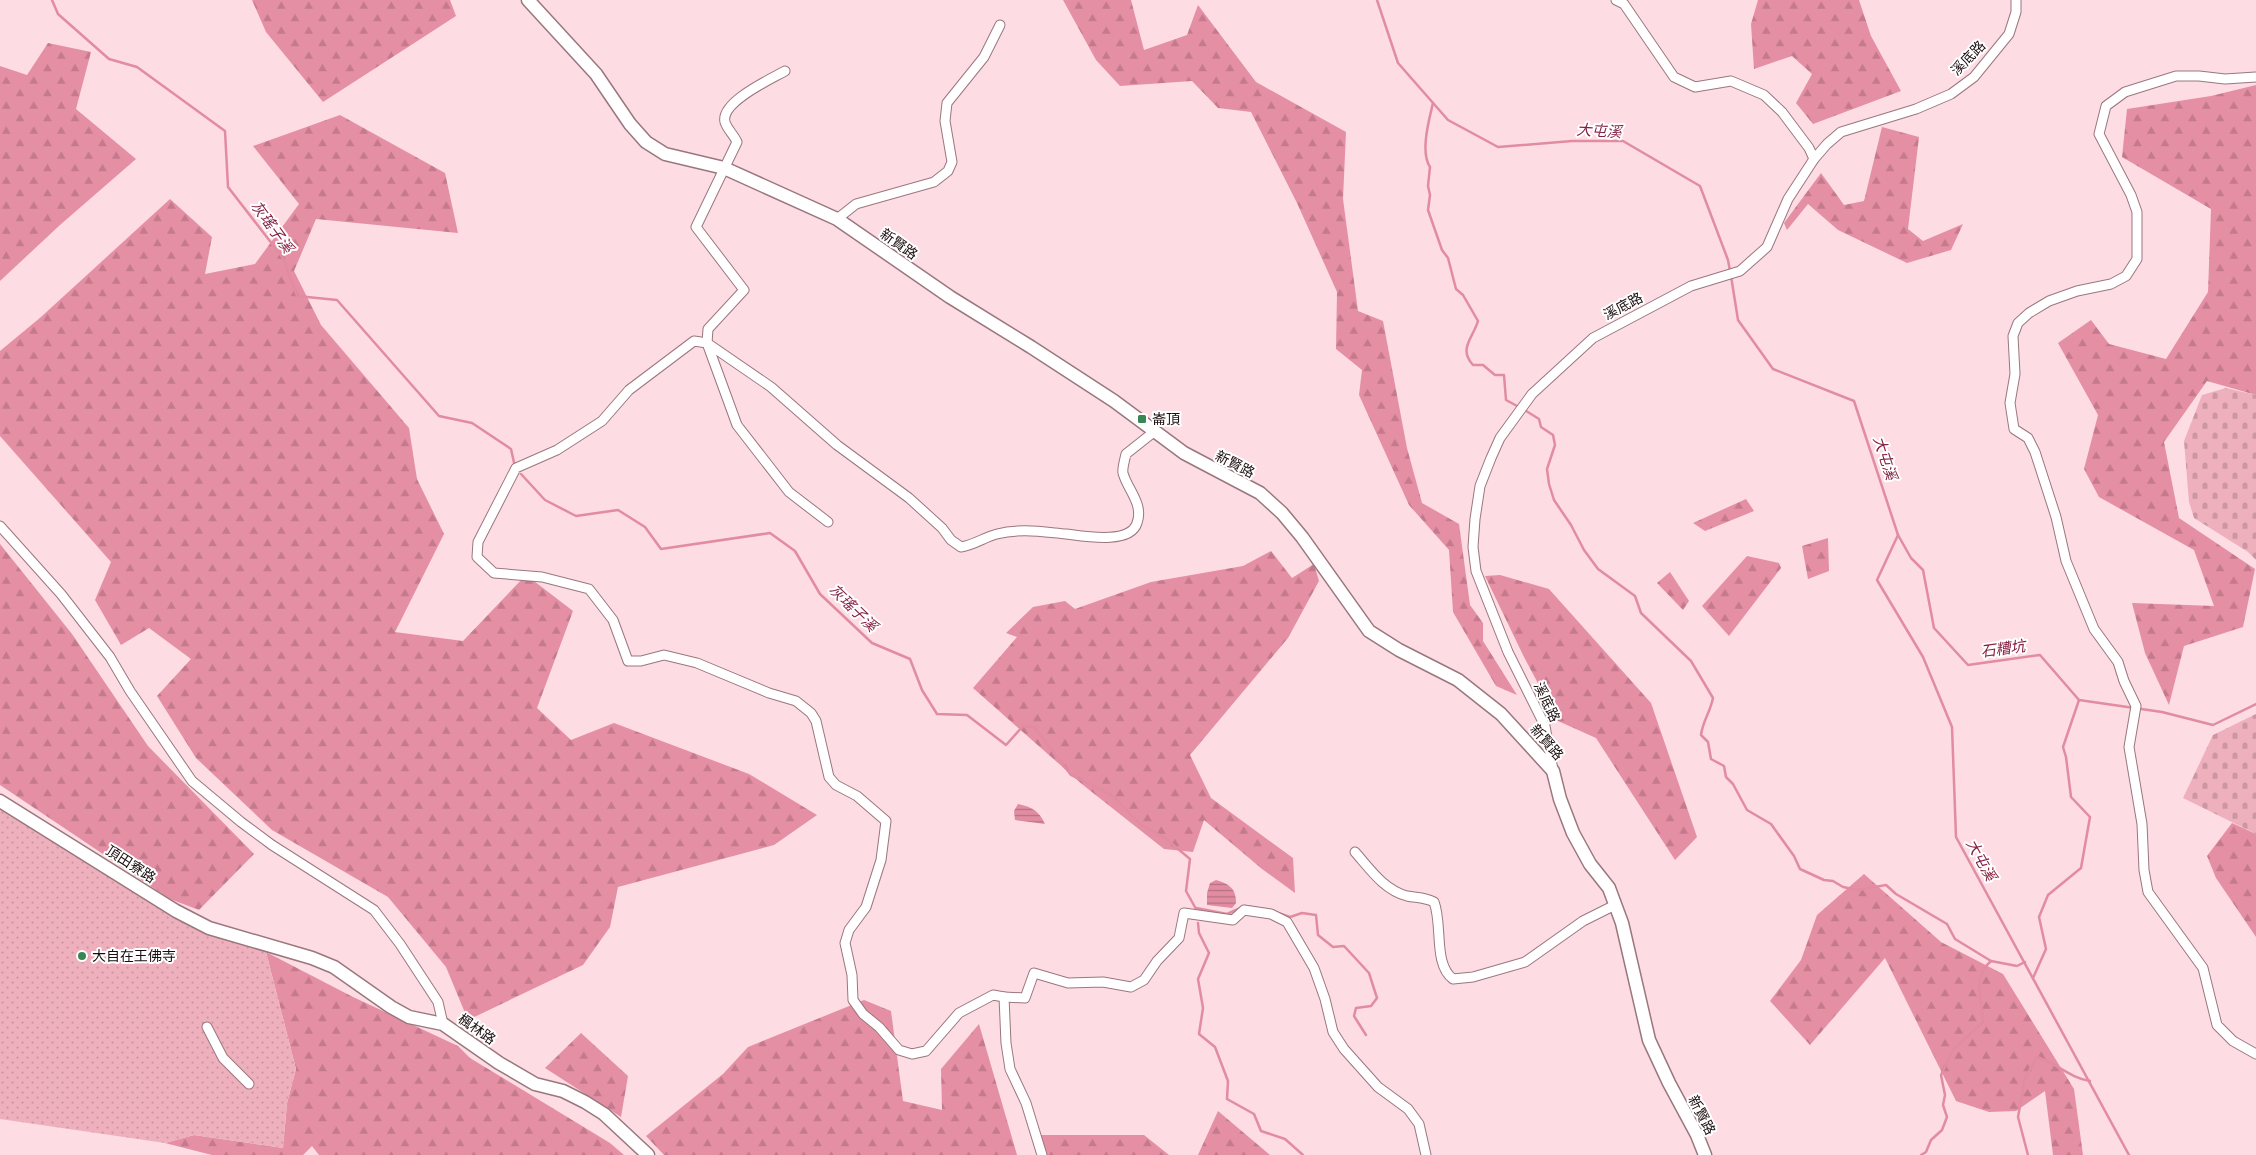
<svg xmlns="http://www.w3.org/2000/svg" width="2256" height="1155" viewBox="0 0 2256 1155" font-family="Quicksand,'Noto Sans TC',sans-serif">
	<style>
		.forest { fill: url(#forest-firs) }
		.cemetery { fill: url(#cemetery-stones) }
		.park { fill: url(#park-dots) }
		.water { fill: url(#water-rules) }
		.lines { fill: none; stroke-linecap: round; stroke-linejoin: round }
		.stream { stroke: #e18ca1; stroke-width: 2.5 }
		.street-casing { stroke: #9a777e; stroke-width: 11 }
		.secondary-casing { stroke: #9a777e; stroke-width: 15 }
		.street { stroke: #fff; stroke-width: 9 }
		.secondary { stroke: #fff; stroke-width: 12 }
		.poi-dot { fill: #378656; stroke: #fff; stroke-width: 2 }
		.labels { text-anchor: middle; stroke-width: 4; stroke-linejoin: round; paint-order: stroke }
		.street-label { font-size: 14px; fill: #190c0f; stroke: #fff }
		.poi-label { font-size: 14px; fill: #190c0f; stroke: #fff; text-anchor: start }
		.water-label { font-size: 15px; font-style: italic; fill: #852244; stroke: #fff }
	</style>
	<defs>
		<pattern id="forest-firs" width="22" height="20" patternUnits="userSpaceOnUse" patternTransform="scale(1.25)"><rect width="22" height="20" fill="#e58fa4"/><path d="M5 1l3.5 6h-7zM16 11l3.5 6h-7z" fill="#c47a8c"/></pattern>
		<pattern id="cemetery-stones" width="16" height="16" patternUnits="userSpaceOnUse" patternTransform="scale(1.25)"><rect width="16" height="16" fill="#efb0be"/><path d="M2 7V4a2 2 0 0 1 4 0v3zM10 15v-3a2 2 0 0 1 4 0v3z" fill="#cc96a2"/></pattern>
		<pattern id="park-dots" width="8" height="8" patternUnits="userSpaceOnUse" patternTransform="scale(1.25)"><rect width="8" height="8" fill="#efb0be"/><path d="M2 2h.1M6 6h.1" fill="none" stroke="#cc96a2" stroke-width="1.8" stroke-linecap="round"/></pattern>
		<pattern id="water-rules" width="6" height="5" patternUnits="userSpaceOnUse" patternTransform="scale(1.25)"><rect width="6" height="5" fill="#e18ca1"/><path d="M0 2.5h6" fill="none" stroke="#b67182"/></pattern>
	</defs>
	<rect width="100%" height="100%" fill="#fddce3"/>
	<g class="forest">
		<path d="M252 0H450L456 16 323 102 266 32Z"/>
		<path d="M1063 0H1131L1144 50 1187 35 1198 5 1256 82 1346 132 1343 199 1358 311 1383 321 1407 448 1422 503 1459 524 1470 605 1483 623V641L1517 695 1496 686 1453 612 1449 550 1409 505 1359 395 1362 370 1336 349 1337 292 1297 203 1251 112 1218 108 1192 81 1120 86 1096 60Z"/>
		<path d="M1758 0H1859L1871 36 1901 91 1813 124 1796 103 1812 74 1792 56 1754 69 1751 24Z"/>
		<path d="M48 43 91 52 76 109 136 159 60 225 0 281V66L27 75Z"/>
		<path d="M2256 85V395L2207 381 2164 442 2179 518 2255 569 2243 627 2184 646 2169 705 2145 653 2132 603 2214 606 2194 550 2099 497 2084 469 2098 415 2058 343 2091 320 2109 344 2166 359 2208 292 2211 209 2122 157 2127 109 2211 96Z"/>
		<path d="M340 115 445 173 458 233 316 219 294 271 321 325 409 428 417 479 444 534 395 632 463 641 526 575 573 611 537 708 571 740 614 723 749 774 817 815 774 845 618 887 610 927 583 965 468 1020 446 967 388 897 272 830 196 758 157 696 191 659 149 628 121 645 95 600 111 562 0 436V351L41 317 170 199 212 237 205 274 255 264 299 204 253 146Z"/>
		<path d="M1882 127 1919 137 1908 229 1923 241 1963 224 1951 250 1907 263 1838 230 1808 204 1787 230 1784 223 1821 173 1844 205 1864 201Z"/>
		<path d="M1746 499 1754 511 1705 531 1693 523Z"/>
		<path d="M1828 538 1829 571 1808 579 1802 546Z"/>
		<path d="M0 544 72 634 148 746 254 854 199 910 170 899 0 785Z"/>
		<path d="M1271 551 1292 578 1314 564 1319 581 1288 638 1190 755 1211 798 1293 858 1295 893 1262 869 1204 820 1193 852 1164 849 1083 785 973 688 1017 637 1006 633 1033 607 1065 601 1075 609 1151 582 1243 566Z"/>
		<path d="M1747 556 1779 563 1781 568 1729 636 1702 606Z"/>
		<path d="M1670 572 1689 601 1683 610 1657 583Z"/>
		<path d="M1500 575 1549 589 1651 703 1697 837 1675 860 1596 738 1558 721 1523 655 1485 576Z"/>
		<path d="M2232 823 2256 834V937L2216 878 2207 856Z"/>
		<path d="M1864 874 1941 942 2003 974 2074 1089 2083 1155H2053L2045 1091 2016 1111 1989 1112 1956 1101 1885 958 1810 1045 1770 1001 1801 960 1817 915Z"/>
		<path d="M266 952 353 997 458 1046 470 1058 610 1143 624 1155H319L312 1146 303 1155H212L165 1143 194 1135 283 1148 287 1103 296 1069Z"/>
		<path d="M864 1000 891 1011 903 1101 942 1110 941 1069 979 1024 1017 1155H664L646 1136 723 1074 748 1047Z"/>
		<path d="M581 1033 628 1076 621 1117 545 1068Z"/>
		<path d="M1218 1111 1270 1155H1198Z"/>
		<path d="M1040 1135H1144L1169 1155H1043Z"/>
	</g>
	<g class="cemetery">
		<path d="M2226 388 2256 395V560L2248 552 2194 518 2189 502 2184 441 2202 395Z"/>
		<path d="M2256 714V834L2183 798 2213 735Z"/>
	</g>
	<path class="park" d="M0 804 266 952 296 1069 287 1103 283 1148 194 1135 165 1143 0 1119Z"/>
	<g class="water">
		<path d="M1018 804C1032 807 1039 811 1045 824L1015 820 1014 811Z"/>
		<path d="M1216 880C1229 884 1236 888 1236 903L1232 908 1207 905V893L1210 883Z"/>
	</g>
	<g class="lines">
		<g class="stream">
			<path d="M52 0 58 14 109 59 137 67 225 131 228 187 283 258 297 296 337 300 439 416 472 423 511 449 515 467"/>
			<path d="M1377 0 1398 63 1448 120 1498 147 1572 141H1623L1700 186 1728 260 1730 271"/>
			<path d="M1433 103C1429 120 1420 152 1430 167L1428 186 1430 195 1428 210 1442 250 1448 258 1456 289 1463 295 1478 321C1473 338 1458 349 1473 365H1483L1495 375H1504L1506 400 1519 407"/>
			<path d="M1731 276 1738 320 1773 369 1854 401 1898 535 1877 580 1923 657 1952 727 1956 837 2129 1155"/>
			<path d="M1523 409 1539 419 1541 427 1553 435 1555 445 1547 469 1549 484 1554 500 1571 525 1584 550 1598 569 1635 596 1641 613 1691 661 1713 698C1710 713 1703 720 1701 735L1708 742 1711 759 1724 766 1726 777 1733 784 1747 810 1771 824 1794 856 1800 869 1824 880 1833 881 1843 887 1858 890 1886 885 1896 894 1947 924 1955 939 1991 961"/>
			<path d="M521 474 545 500 576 516 618 510 645 527 661 549 770 533 795 551 820 594 872 643 910 659 922 690 937 714 967 715 1006 745 1023 726 1034 727 1071 775 1113 796 1140 824 1165 838 1190 859 1186 891 1196 909"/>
			<path d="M1898 535 1911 558 1923 570 1934 628 1968 665 2040 655 2079 700 2162 712 2213 725 2256 704"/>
			<path d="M1196 908 1227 914 1245 906 1270 910"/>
			<path d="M1275 912 1290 917 1302 913 1316 915 1318 935 1333 947 1344 946 1369 973 1377 998 1371 1006 1356 1008 1354 1016 1366 1035"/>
			<path d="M1198 923 1199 933 1209 953 1198 979 1203 1008 1199 1034 1215 1047 1228 1081 1227 1099 1254 1114 1261 1131 1285 1139 1303 1155"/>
			<path d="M2033 978 2046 949 2039 917 2048 895 2081 868 2090 817 2071 797 2066 757 2063 747 2079 700"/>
			<path d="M1921 1155 1926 1152 1931 1140 1942 1130 1947 1117 1943 1105 1945 1095 1941 1075 1953 1050 1983 1022C1982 999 1972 977 1991 961L2017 966 2025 962"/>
			<path d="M2028 1155 2018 1117 2025 1078 2037 1057C2056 1063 2070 1078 2090 1081"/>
		</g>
		<defs>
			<g id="street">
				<path d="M1616 0 1624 4 1674 77 1695 87 1731 81 1764 95 1782 112 1809 148 1814 159"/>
				<path d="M785 71C771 79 720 102 725 122 727 129 734 135 737 142L696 227 744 290 708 329 707 343 737 425 789 492 828 522"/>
				<path d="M2256 77 2225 79 2199 76H2176L2125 92 2106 106 2099 134 2131 195 2137 212V259L2126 276 2111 284 2077 291 2049 301 2029 313 2018 323 2013 336 2015 374 2010 403 2014 429 2028 438 2035 452 2056 517 2066 561 2094 629 2118 662 2124 681 2136 706 2129 747 2142 824 2144 870 2148 892 2203 968 2217 1025 2233 1041 2256 1054"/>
				<path d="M837 219 856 204 934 182 948 171 952 162 945 121 947 103 984 57 1000 25"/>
				<path d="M0 526 61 594 110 657 130 691 192 781 241 822 272 845 374 910 400 944 438 1002 443 1024"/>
				<path d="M1553 770 1545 726 1508 652 1476 571 1473 547 1475 519 1480 486 1491 458 1500 438 1532 394 1593 338 1691 286 1740 271 1767 247 1788 199 1814 159 1827 144 1841 132 1916 109 1951 94 1974 77 2009 34 2016 12V0"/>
				<path d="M1355 852C1370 869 1384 890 1407 896 1417 898 1424 897 1434 902 1443 925 1433 964 1453 979L1473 977 1525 962 1583 921 1615 905"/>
				<path d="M1004 997 1025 998 1034 973 1068 983 1103 982 1131 987 1144 980 1157 961 1179 938 1184 913 1233 920 1244 910 1271 914 1287 922 1314 968 1325 999 1333 1032 1344 1049 1378 1087 1408 1109 1419 1124 1426 1155"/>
				<path d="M207 1027 223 1058 249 1084"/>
				<path d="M1042 1155 1026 1103 1010 1069 1006 1043 1004 997 993 995 959 1013 926 1051 912 1054 899 1050 879 1027 863 1014 853 1000 852 975 845 943 849 930 866 907 881 860 886 821 857 796 836 785 829 777 816 721 811 713 796 701 769 693 697 663 664 655 641 661H628L613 620 589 589 542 577 494 573 477 557 478 542 516 468 557 450 602 421 629 390 694 341 707 343 771 387 837 445 909 498 942 528 951 540 961 547C974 545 985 537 997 534 1020 528 1043 532 1066 534 1083 536 1130 545 1137 523 1144 504 1127 489 1123 473 1122 468 1125 459 1126 454L1155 431"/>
			</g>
			<g id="secondary">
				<path d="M528 0 596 74 630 124 646 142 665 154 724 168 837 219 950 297 1031 347 1114 401 1184 453 1260 493 1282 513 1302 537 1369 631 1399 650 1458 680 1501 714 1553 771 1560 799 1573 833 1590 864 1609 888 1622 923 1649 1040 1669 1083 1697 1135 1705 1155"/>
				<path d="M0 801 176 911 209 928 312 958 334 967 391 1007 409 1017 443 1024 499 1063 535 1084 563 1091 585 1102 604 1114 648 1155"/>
			</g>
		</defs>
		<use href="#street" class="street-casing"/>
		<use href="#secondary" class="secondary-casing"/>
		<use href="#street" class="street"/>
		<use href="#secondary" class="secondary"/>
	</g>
	<g class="poi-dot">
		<rect x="1137" y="414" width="10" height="10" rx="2.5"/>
		<circle cx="82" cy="956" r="5"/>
	</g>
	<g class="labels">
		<g class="street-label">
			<text transform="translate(1968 58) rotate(-46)" y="5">溪底路</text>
			<text transform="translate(899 244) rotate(35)" y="5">新賢路</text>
			<text transform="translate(1623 306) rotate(-28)" y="5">溪底路</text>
			<text transform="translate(1235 464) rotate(27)" y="5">新賢路</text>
			<text transform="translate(1547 702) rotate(65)" y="5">溪底路</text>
			<text transform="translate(1547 742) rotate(49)" y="5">新賢路</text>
			<text transform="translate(131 864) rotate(33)" y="5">頂田寮路</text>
			<text transform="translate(477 1029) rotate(35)" y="5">楓林路</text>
			<text transform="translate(1702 1115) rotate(63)" y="5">新賢路</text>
		</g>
		<g class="poi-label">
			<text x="1152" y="424">崙頂</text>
			<text x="92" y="961">大自在王佛寺</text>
		</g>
		<g class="water-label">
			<text transform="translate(1599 131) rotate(3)" y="5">大屯溪</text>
			<text transform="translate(272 227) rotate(54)" y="5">灰瑤子溪</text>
			<text transform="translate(1885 458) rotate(72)" y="5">大屯溪</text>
			<text transform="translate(853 608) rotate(44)" y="5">灰瑤子溪</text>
			<text transform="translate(2003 649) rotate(-8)" y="5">石糟坑</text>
			<text transform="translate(1981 860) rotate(61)" y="5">大屯溪</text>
		</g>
	</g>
</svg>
